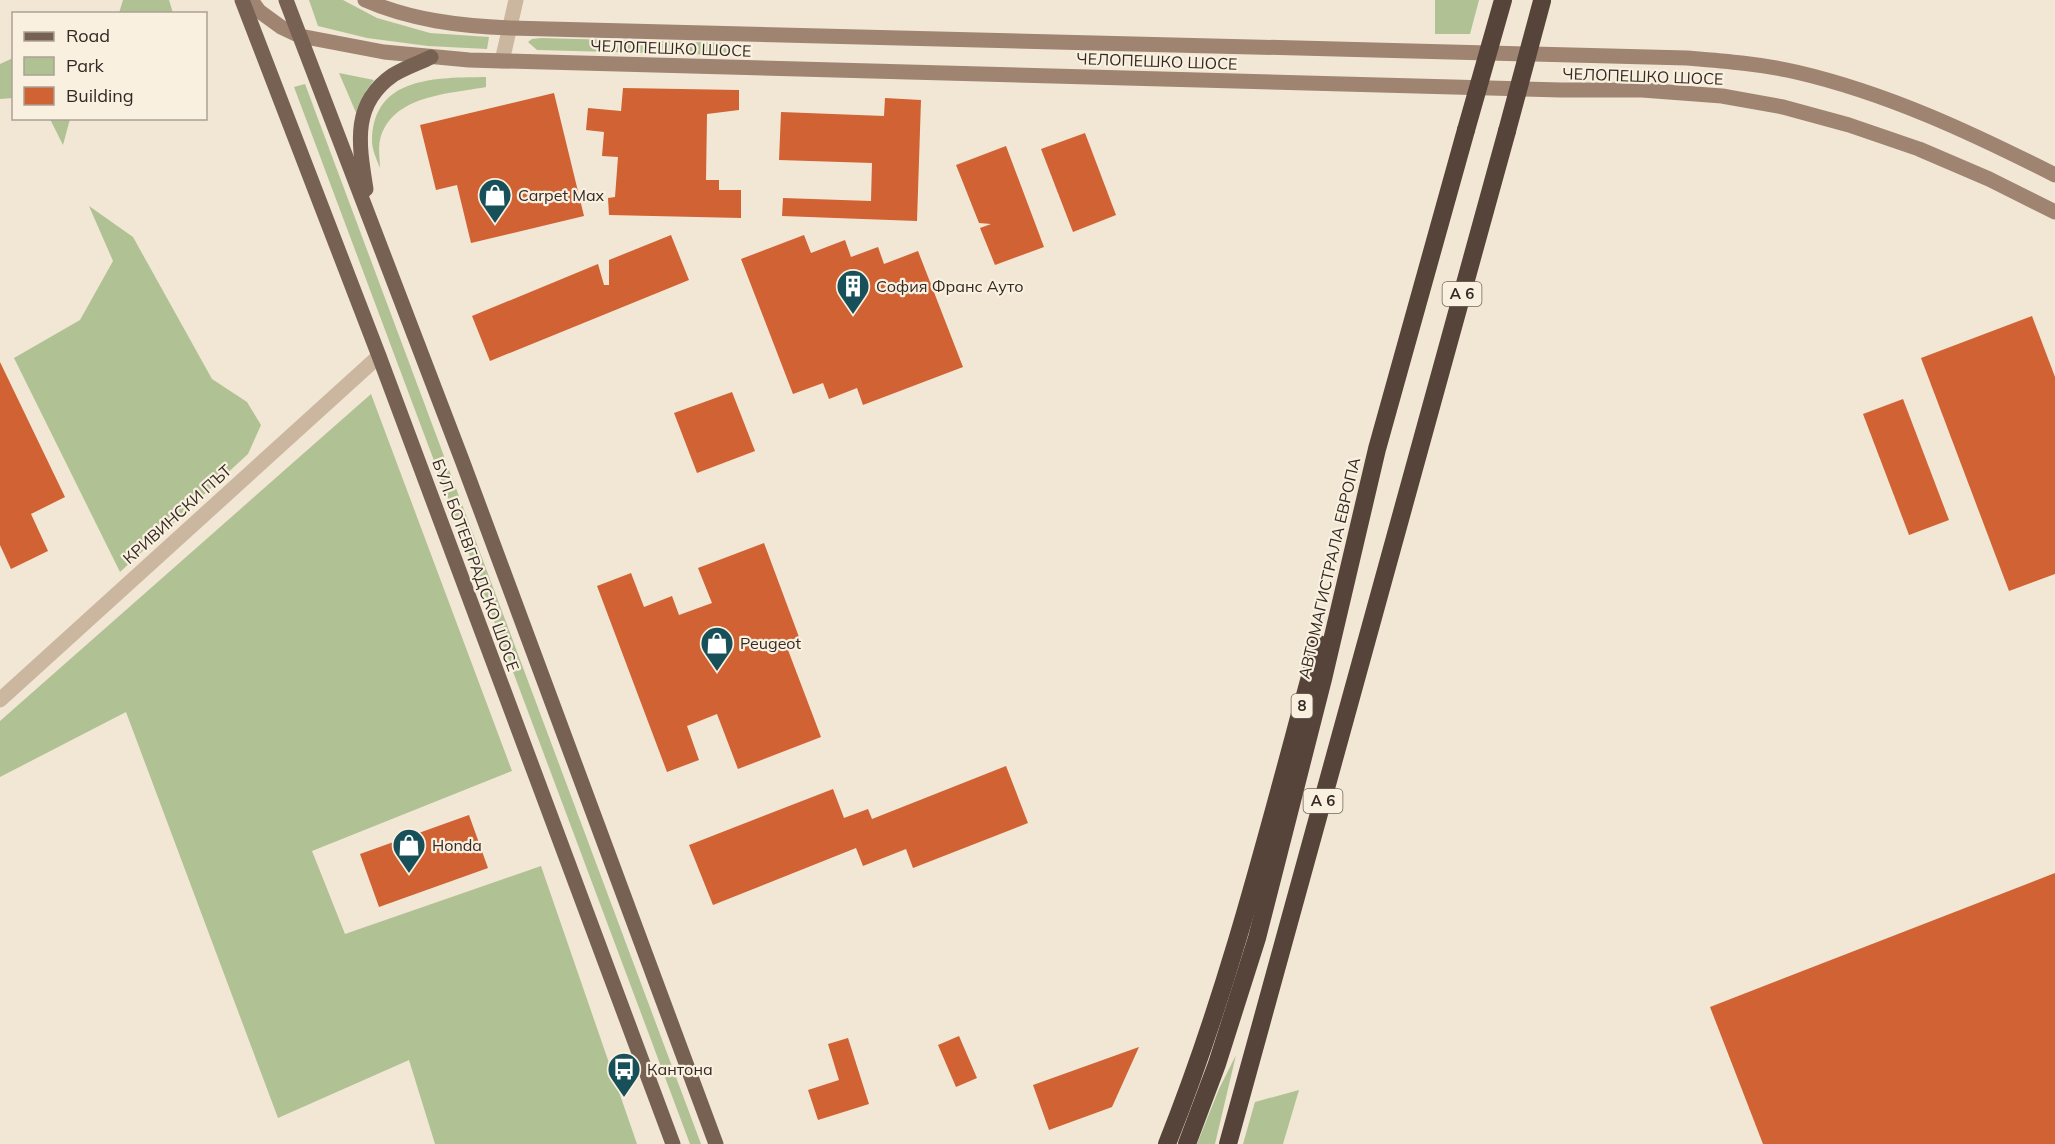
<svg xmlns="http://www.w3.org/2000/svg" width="2055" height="1144" viewBox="0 0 2055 1144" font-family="Mulish,sans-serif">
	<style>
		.green { fill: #b0c294 }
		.building { fill: #d06234 }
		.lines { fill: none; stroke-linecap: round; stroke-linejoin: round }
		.street { stroke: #cbb6a0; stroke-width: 15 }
		.secondary { stroke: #9e8471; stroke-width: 15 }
		.primary { stroke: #776153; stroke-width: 15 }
		.highway { stroke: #56443a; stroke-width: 18 }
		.highway-bridge { stroke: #56443a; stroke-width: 18 }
		.labels { text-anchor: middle; stroke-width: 4.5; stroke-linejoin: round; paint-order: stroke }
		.shield { fill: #faf0e0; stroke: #6f655c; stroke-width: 1.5 }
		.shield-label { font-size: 15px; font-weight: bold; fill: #342a24 }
		.street-label { font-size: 16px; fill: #342a24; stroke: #faf0e0 }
		.poi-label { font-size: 16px; fill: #342a24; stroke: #faf0e0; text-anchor: start }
	</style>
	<rect width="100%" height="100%" fill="#f2e6d4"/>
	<g class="green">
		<path d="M123 0H169L173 13H119Z"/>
		<path d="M309 0H343L377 18 430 33 489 37 487 49 428 46 367 38 318 26Z"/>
		<path d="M1435 0H1479L1470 34H1435Z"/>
		<path d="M541 38 725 43 730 46 731 51 724 55 537 50 528 42 532 39Z"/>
		<path d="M13 58V98L0 99V64Z"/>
		<path d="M339 73 374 80 366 91 357 115Z"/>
		<path d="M486 77V87C449 94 391 95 380 140 378 149 380 159 380 168 377 160 372 150 372 141 373 75 438 78 486 77Z"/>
		<path d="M305 84 701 1144H690L294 87Z"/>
		<path d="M50 119H70L63 145Z"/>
		<path d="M89 206 133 237 212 379 247 402 261 425 248 454 120 572 14 358 80 320 113 261Z"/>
		<path d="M371 394 512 771 312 851 345 934 541 866 637 1144H435L409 1060 278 1118 126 712 0 777V721Z"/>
		<path d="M1236 1055 1215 1144H1197L1219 1089Z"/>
		<path d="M1299 1090 1283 1144H1243L1255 1102Z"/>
	</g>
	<g class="building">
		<path d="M623 88 739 90V110L707 114 706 180H719V190H741V218L609 215 608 198 615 197 618 157 602 156 604 132 586 130 588 108 621 111Z"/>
		<path d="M554 93 584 216 471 243 457 185 436 190 420 125Z"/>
		<path d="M885 98 921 100 917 221 782 216 783 198 871 201 872 163 779 160 781 112 884 116Z"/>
		<path d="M1085 133 1116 215 1073 232 1041 149Z"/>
		<path d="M1006 146 1044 247 995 265 980 228 991 224 979 223 956 165Z"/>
		<path d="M671 235 689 280 490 361 472 316 598 264 604 285H609V260Z"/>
		<path d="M804 235 811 253 845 240 851 257 878 247 884 264 918 251 963 367 863 405 857 388 829 399 823 383 793 394 741 259Z"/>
		<path d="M2032 316 2055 377V574L2009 591 1921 358Z"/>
		<path d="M0 362 65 497 31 514 48 551 11 569 0 545Z"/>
		<path d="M732 392 755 451 697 473 674 413Z"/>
		<path d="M1903 399 1949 520 1909 535 1863 414Z"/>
		<path d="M764 543 799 637 785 642 821 737 738 769 717 714 687 726 699 760 667 772 597 586 631 573 644 607 672 596 679 615 712 603 698 568Z"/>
		<path d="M1006 766 1028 823 913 868 906 849 863 866 856 848 713 905 689 845 833 789 844 818 868 809 872 819Z"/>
		<path d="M469 815 488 868 379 907 360 854Z"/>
		<path d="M2055 873V1144H1763L1710 1007Z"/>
		<path d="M959 1036 977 1078 956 1087 938 1045Z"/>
		<path d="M848 1038 869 1104 818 1120 808 1090 839 1080 828 1044Z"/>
		<path d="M1139 1047 1112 1107 1049 1130 1033 1085Z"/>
	</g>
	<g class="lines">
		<g class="street">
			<path d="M502 61 516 0"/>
			<path d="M0 700 379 356"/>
		</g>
		<g class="secondary">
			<path d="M251 0 259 11 281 27 300 36 384 52 469 60 1561 90H1642L1722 96 1783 107 1849 125 1919 149 1989 179 2055 212"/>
			<path d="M365 0C410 20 460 26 510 28L1687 58C1723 61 1761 64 1796 72 1887 93 1972 133 2055 175"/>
		</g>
		<g class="primary">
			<path d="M242 0 379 356 673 1144"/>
			<path d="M286 0 462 460 716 1144"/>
			<path d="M366 189C359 145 351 104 393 75 404 68 419 63 431 57"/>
		</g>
		<g class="highway">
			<path d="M1167 1144C1232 982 1273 811 1319 644"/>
			<path d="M1187 1144 1217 1064 1257 938 1323 679 1377 449 1466 130"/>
			<path d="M1228 1144 1507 131"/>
		</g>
		<g class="highway-bridge">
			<path d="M1466 130 1503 0"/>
			<path d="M1507 131 1542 1"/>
		</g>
	</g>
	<defs>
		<symbol id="shop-pin" viewBox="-11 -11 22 30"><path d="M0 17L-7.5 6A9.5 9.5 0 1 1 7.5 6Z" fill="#175058" stroke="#faf0e0"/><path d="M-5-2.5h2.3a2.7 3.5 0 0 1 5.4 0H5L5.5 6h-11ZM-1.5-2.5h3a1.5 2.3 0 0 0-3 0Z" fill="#fff"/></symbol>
		<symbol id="building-pin" viewBox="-11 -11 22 30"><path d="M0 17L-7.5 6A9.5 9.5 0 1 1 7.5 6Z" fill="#175058" stroke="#faf0e0"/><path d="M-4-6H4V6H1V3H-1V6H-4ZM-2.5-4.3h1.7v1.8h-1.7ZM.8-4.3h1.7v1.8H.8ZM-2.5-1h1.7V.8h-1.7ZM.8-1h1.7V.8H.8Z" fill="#fff"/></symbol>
		<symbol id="bus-pin" viewBox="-11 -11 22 30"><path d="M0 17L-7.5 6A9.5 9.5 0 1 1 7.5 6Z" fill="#175058" stroke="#faf0e0"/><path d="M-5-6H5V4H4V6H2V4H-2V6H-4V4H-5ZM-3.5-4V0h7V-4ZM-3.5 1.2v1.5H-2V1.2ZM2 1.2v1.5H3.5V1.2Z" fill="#fff"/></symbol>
	</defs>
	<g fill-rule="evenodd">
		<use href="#shop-pin" x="476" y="176" width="38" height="52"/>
		<use href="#building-pin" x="834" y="267" width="38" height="52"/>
		<use href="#shop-pin" x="698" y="624" width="38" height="52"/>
		<use href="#shop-pin" x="390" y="826" width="38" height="52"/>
		<use href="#bus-pin" x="605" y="1050" width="38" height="52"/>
	</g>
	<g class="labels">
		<g class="shield">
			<rect x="1442.5" y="282" width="39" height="24" rx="4.5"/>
			<rect x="1291.5" y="694" width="21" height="24" rx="4.5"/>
			<rect x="1303.5" y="789" width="39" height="24" rx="4.5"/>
		</g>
		<g class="shield-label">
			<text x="1462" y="299">A 6</text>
			<text x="1302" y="711">8</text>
			<text x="1323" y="806">A 6</text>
		</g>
		<g class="street-label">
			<text transform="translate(671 48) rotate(2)" y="6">ЧЕЛОПЕШКО ШОСЕ</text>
			<text transform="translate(1157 61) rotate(2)" y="6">ЧЕЛОПЕШКО ШОСЕ</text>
			<text transform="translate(1643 76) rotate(2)" y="6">ЧЕЛОПЕШКО ШОСЕ</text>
			<text transform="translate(177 514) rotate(-42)" y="6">КРИВИНСКИ ПЪТ</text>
			<text transform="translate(476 565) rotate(70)" y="6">БУЛ. БОТЕВГРАДСКО ШОСЕ</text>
			<text transform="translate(1329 568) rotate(-77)" y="6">АВТОМАГИСТРАЛА ЕВРОПА</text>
		</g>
		<g class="poi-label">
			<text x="518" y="201">Carpet Max</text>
			<text x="876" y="292">София Франс Ауто</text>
			<text x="740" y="649">Peugeot</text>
			<text x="432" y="851">Honda</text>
			<text x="647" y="1075">Кантона</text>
		</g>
	</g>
	<rect x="12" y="12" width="195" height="108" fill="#faf0e0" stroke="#aba195" stroke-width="1.5"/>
	<rect x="24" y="32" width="30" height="9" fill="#776153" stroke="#aba195" stroke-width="1.5"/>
	<text x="66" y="42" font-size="18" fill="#342a24">Road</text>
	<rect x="24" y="57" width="30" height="18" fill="#b0c294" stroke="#aba195" stroke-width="1.5"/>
	<text x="66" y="72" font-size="18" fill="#342a24">Park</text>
	<rect x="24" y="87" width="30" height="18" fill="#d06234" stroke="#aba195" stroke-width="1.5"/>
	<text x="66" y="102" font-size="18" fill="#342a24">Building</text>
</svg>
